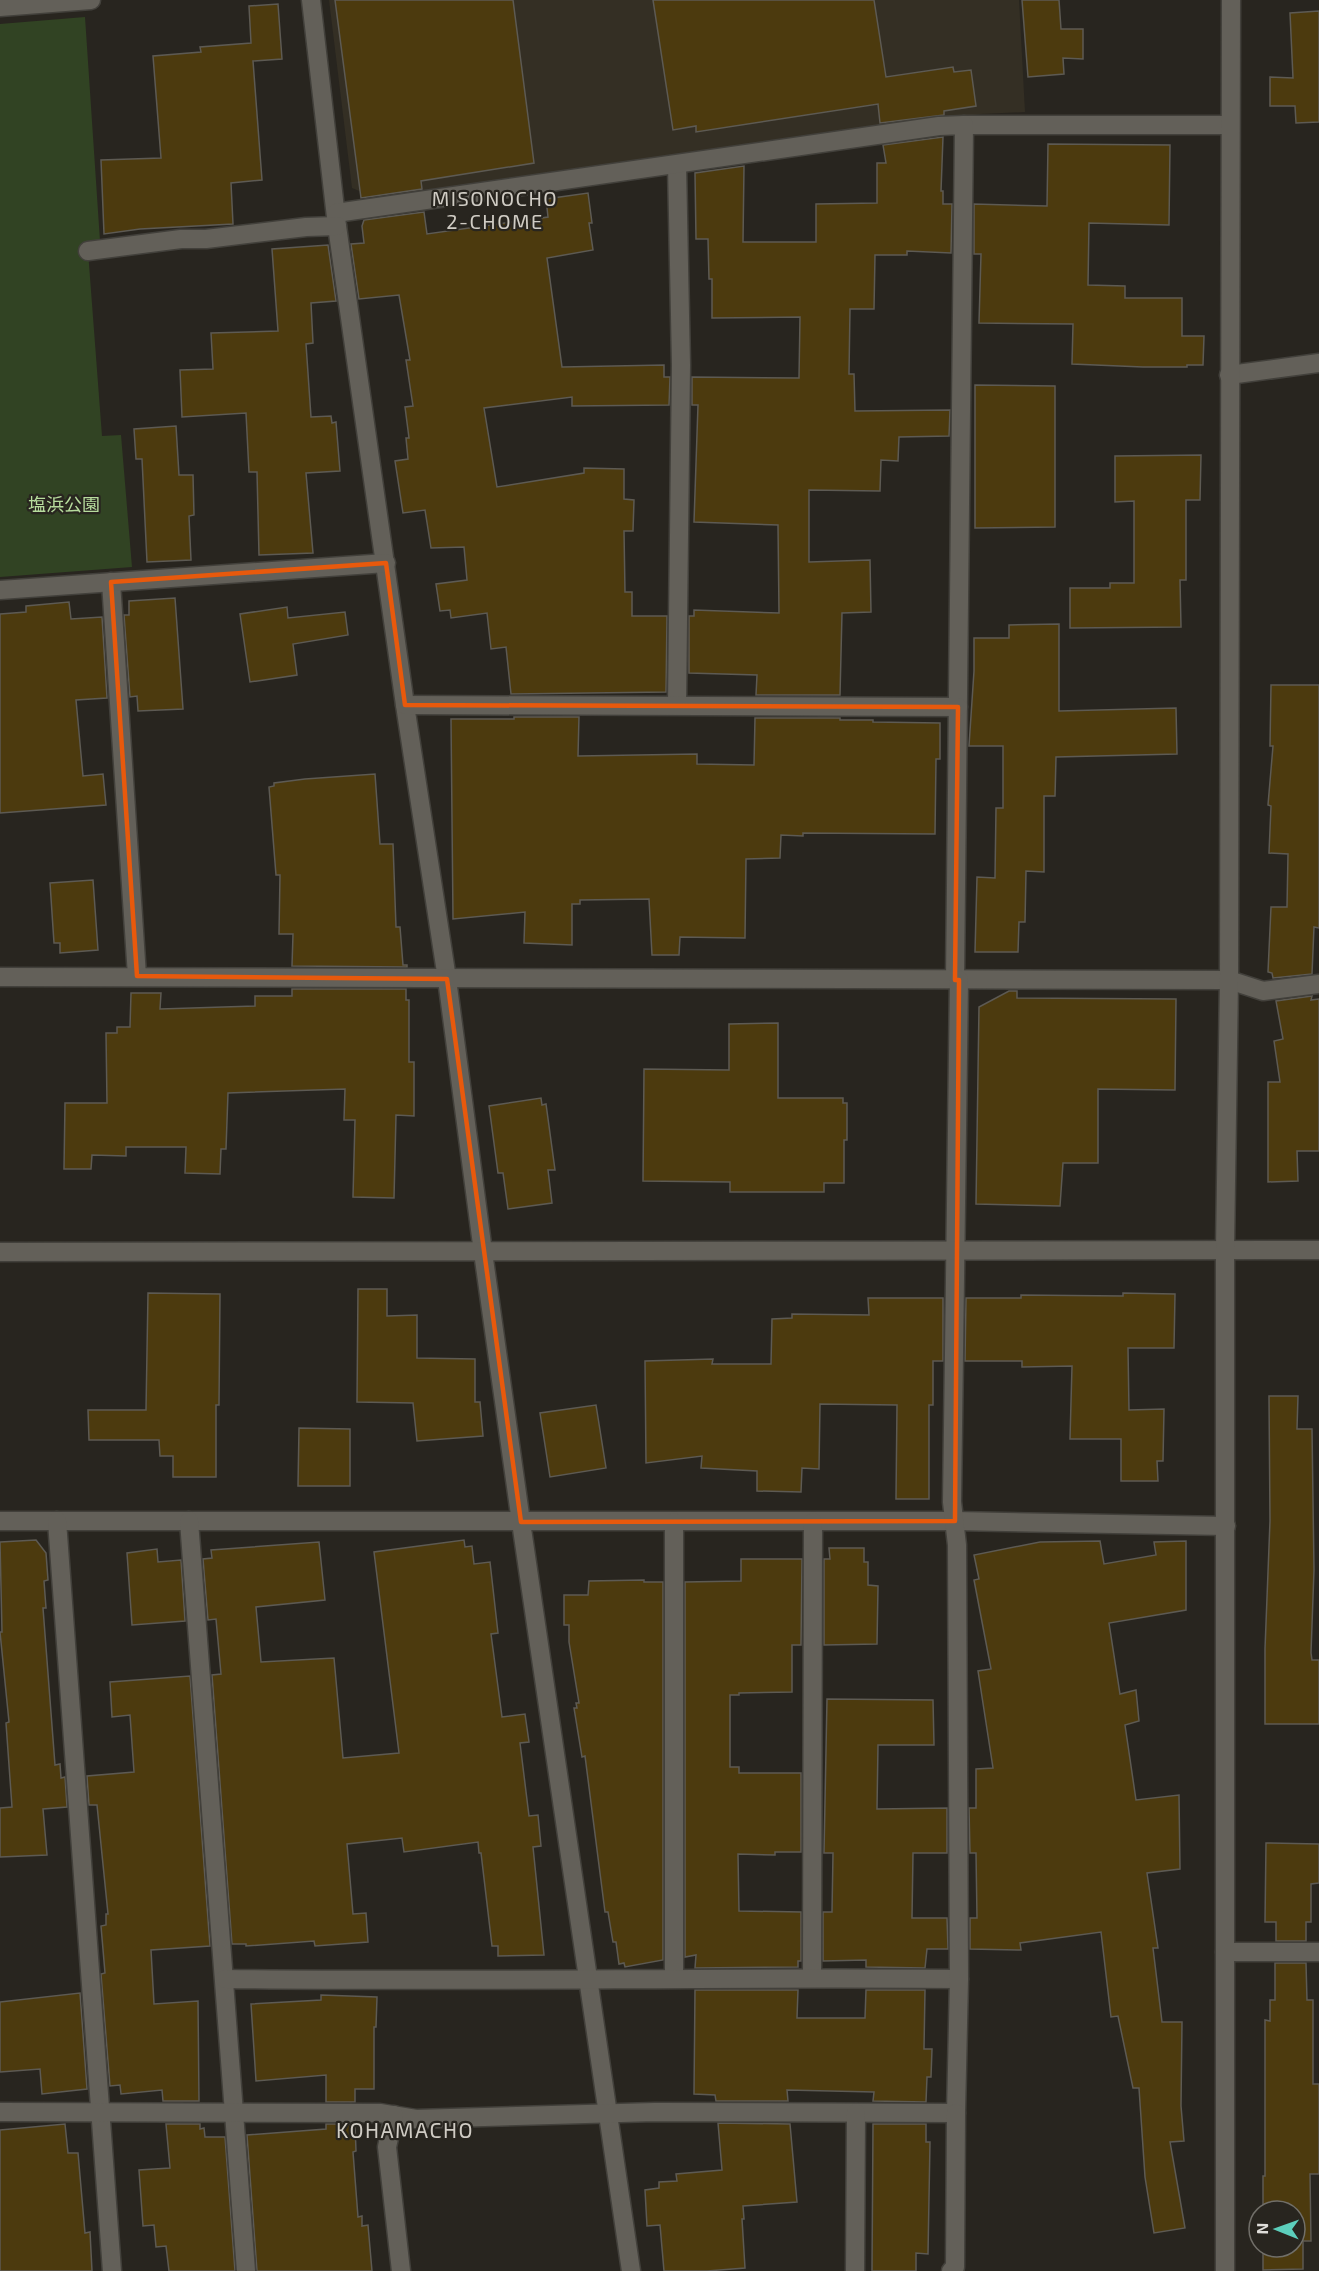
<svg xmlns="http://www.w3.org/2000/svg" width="1319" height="2271" viewBox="0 0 1319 2271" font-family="'Exo 2','Noto Sans JP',sans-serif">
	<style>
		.built { fill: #342f24 }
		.green { fill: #314323 }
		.building { fill: #4c3a0e; stroke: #5d5a53; stroke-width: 1.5 }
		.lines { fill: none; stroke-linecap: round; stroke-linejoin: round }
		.minor-casing { stroke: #42403b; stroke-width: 21 }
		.tertiary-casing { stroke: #42403b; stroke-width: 21 }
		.minor { stroke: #636059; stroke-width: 18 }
		.tertiary { stroke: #636059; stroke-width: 18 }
		.marked { fill: none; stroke: #e8590c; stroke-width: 4.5; stroke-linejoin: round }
		.labels { text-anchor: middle; stroke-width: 4.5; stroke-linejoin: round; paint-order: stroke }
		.park-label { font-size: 18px; fill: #b7dc9d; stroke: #28251f }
		.neighbourhood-label { font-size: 20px; letter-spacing: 1.5px; fill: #d0ccc4; stroke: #28251f }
		.quarter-label { font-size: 21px; letter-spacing: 1.5px; fill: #d0ccc4; stroke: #28251f }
	</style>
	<rect width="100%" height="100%" fill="#28251f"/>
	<path class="built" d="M329 0H1019L1025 112 981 114 374 197 352 188Z"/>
	<path class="green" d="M85 17 100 241 88 251 102 436 121 435 132 567 0 577V24Z"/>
	<g class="building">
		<path d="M335 0H513L534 163 421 181 422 189 361 198Z"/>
		<path d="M653 0H874L886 77 953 67 954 72 971 70 976 106 944 111V115L880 123 878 104 696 132V126L673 130Z"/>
		<path d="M1022 0H1059L1061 29H1083V59L1063 58 1064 74 1028 77Z"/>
		<path d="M278 4 282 59 253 61 262 180 231 183 233 224 140 229 104 234 101 160 161 158 153 56 201 52 200 47 251 43 249 6Z"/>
		<path d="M1319 11V122L1296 123 1295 106H1270V77L1293 78 1290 13Z"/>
		<path d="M943 137 941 191H943V204H952L951 253 907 251V255H875L874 309H850L849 374H854L855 411 950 410 949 436 899 437 898 461 881 460 880 491 809 490V562L870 560 871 612 842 613 840 695H756L757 675 689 673V616H694V610L779 613 778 525 694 522 698 405H692V377L799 378 800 317 712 318V279H709L708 239H696L695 173 744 166 743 242H816V204L877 203V163H886L883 145Z"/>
		<path d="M1048 144 1170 145 1169 225 1089 223 1088 285 1125 286V298H1182V336H1204L1203 365H1187V367H1143L1072 364 1073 324 979 323 981 254H974V204L1047 206Z"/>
		<path d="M588 193 592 223H589L593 250 547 258 562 367 664 365V377H670L669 405 572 406V397L484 408 497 487 584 473V468L624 469V499L634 500 633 531H624L625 592H632V616H667L666 692 511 694 506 647 491 649 487 613 451 618 450 610 440 611 436 584 467 580 464 547 431 548 425 510 403 513 395 461 408 459 406 438H409L405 407 413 406 406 360H410L399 295 359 299 351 244 364 243 362 226 364 220 424 212 427 234 548 217 546 199Z"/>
		<path d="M328 245 336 301 311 303 313 343 306 344 311 417 331 416 332 423 336 422 340 471 306 473 313 553 259 555 257 472H249L246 413 182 417 180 370 213 369 211 333 278 331 272 249Z"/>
		<path d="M975 385 1055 386V527L975 528Z"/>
		<path d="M176 426 179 475H193L194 515 189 516 191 560 147 562 142 459H136L134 429Z"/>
		<path d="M1201 455 1200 500H1186V580H1180L1181 627 1070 628V588H1110V583H1134V501L1115 502V456Z"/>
		<path d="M175 598 183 709 138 711 137 696 130 697 124 615H129V601Z"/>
		<path d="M69 602 71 619 102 617 107 698 76 700 83 776 103 774 106 805 0 813V614L26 612V606Z"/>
		<path d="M287 607 288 618 345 612 348 635 293 644 297 675 250 682 240 614Z"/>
		<path d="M1059 624V711L1176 708 1177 754 1056 757 1055 796H1044V872L1026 871 1025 922H1019L1018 952H975L977 877 995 878 996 808H1003V746H969L974 671V638H1009V625Z"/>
		<path d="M1271 685H1319V928L1314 927 1312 974 1273 978 1272 973 1268 972 1271 907H1287L1288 854 1269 853 1271 806 1268 805 1273 746H1270Z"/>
		<path d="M514 717H579L578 756 697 754V764L754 765 755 718H840V720H873V722L940 723V759H936L935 834 803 833V836L781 835 780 858 746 859 745 938 680 937 679 955H652L649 899 580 900V904H572V945L524 943 525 912 453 919 451 719H514Z"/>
		<path d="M375 774 380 844H393L396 927H400L403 965H407V967L292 966 293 934H279L280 875H276L269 787 274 786V783L305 779Z"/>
		<path d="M93 880 98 950 60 953V943H54L50 883Z"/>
		<path d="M292 989H406V1000H409V1062H414V1116L396 1115 394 1198 353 1197 355 1120H344L345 1089 228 1093 226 1149H221L220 1174 185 1173 186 1147H126V1156L92 1155 91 1169H64L65 1103H107L106 1033H117V1027H130L131 993H161L160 1009 255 1006V996H292Z"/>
		<path d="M1009 991H1017V998L1176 999 1175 1090 1098 1089V1163H1063L1060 1206 976 1204 979 1007Z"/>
		<path d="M1312 996 1311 1000 1319 999V1151H1297L1298 1181 1268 1182V1082H1280L1274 1041 1283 1039 1276 1001Z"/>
		<path d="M778 1023V1098H843V1103H847V1140H844V1183H824V1192H730V1182L643 1181 644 1069 729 1070V1024Z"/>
		<path d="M541 1098 542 1105 546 1104 555 1170H548L552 1203 508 1209 503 1173H498L489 1106Z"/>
		<path d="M358 1289H387V1316L417 1315V1358L475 1359V1402H480L483 1436 417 1441 413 1403 357 1402Z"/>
		<path d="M148 1293 220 1294 219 1405H216V1477H173V1456H160L159 1440H89L88 1410H146Z"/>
		<path d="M1123 1293 1175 1294 1174 1348H1128L1129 1410 1164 1409 1163 1461H1157L1158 1481H1121V1439H1070L1072 1366 1022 1367V1361H965L966 1298H1021V1295L1123 1296Z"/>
		<path d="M868 1298H943V1361H933V1405H929V1499H896L897 1405 820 1404 819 1469 802 1468 801 1492 757 1491V1471L701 1468 702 1456 646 1463 645 1361 713 1359 712 1364H771L772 1319 792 1318V1314L869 1315Z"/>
		<path d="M1269 1396H1298L1297 1429H1312L1314 1570 1311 1653 1312 1660H1319V1724H1265V1649L1270 1521Z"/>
		<path d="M596 1405 606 1468 550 1477 540 1413Z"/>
		<path d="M299 1428 350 1429V1486H298Z"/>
		<path d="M36 1540 46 1553 48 1580 44 1581 46 1608H43L55 1765 60 1764 61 1778 65 1777 67 1807 43 1809 47 1855 0 1857V1808L12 1807 6 1723 9 1722 0 1632H2L0 1542Z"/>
		<path d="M464 1540 465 1547 472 1546 474 1564 490 1562 498 1633 491 1634 502 1717 525 1714 529 1742 520 1743 529 1816 538 1815 541 1846 533 1847 544 1955 498 1956V1946H492L481 1853H479L478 1842 404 1852 402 1838 347 1844 353 1914 366 1913 368 1942 315 1946 314 1941 246 1946V1944H232L212 1675 221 1674 216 1619 208 1620 203 1559 212 1558 211 1550 319 1542 325 1600 256 1607 261 1662 334 1658 343 1758 399 1753 374 1552Z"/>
		<path d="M1100 1541 1104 1564 1156 1555 1154 1542 1186 1541V1610L1109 1623 1120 1694 1136 1690 1139 1721 1125 1725 1136 1800 1179 1795 1180 1869 1147 1873 1158 1948H1153L1162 2022H1182L1181 2106 1184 2141 1170 2142 1185 2228 1154 2233 1145 2177 1139 2088H1133L1118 2016 1111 2017 1101 1932 1020 1943 1021 1950 970 1949V1918H977L976 1853H970L969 1808H976V1769L993 1768 978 1671 991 1669 974 1580 979 1579 974 1555 1040 1542Z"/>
		<path d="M829 1548H864V1562H868V1585L878 1586 877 1644 824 1645V1559H830Z"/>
		<path d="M157 1549 158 1562 181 1560 185 1621 132 1625 127 1553Z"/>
		<path d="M741 1559H802L801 1645H792V1692L739 1693V1695H730V1767H739V1773H801V1852H775V1855L738 1854 739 1911 801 1912V1961H798V1967L695 1968 696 1955 685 1957V1582L741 1581Z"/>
		<path d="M644 1580V1582H663V1960L625 1967 624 1963 619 1964 616 1942H613L608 1912H605L585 1756 582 1757 574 1708H577L576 1703H579L569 1642V1625H564V1595H588L589 1581Z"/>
		<path d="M190 1676 210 1946 151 1950 154 2004 198 2001 199 2101H163L162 2090 121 2094 120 2085 110 2086 101 1974 105 1973 101 1926 106 1925V1914H108L97 1805H89L87 1776 134 1772 130 1715 112 1717 110 1682Z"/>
		<path d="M827 1699 933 1700 934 1745H878L877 1809 947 1808V1853H913L912 1918H947L948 1949H927L925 1968 866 1967V1960L823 1961V1912H832L833 1853H824Z"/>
		<path d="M1266 1843 1319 1844V1883L1311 1884V1922H1306V1941H1276V1922H1265Z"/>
		<path d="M1275 1963H1306L1307 2000H1313V2084H1319V2174H1310L1311 2241H1303V2269L1263 2270V2247H1295V2211H1263V2176H1265V2020L1270 2021V2000H1275Z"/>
		<path d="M695 1990H798L797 2018H865L866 1990H925L924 2049H932L931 2077H927L926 2102 873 2101 874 2092 787 2090 788 2101H716L715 2095 694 2094Z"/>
		<path d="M80 1993 87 2089 42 2094 40 2069 0 2072V2002Z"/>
		<path d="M321 1995 377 1997 376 2027H374V2089H355V2102H326V2075L256 2081 251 2004 321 2000Z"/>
		<path d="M718 2123 790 2124 797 2202 743 2206 744 2219H742L745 2268 707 2271H664L660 2225 647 2226 645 2190 659 2188V2182L677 2181 676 2174 722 2170Z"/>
		<path d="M65 2124 68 2153H78L85 2233 90 2232 92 2271H0V2130Z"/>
		<path d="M166 2124H200V2129L204 2128 205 2137H225L235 2271H169L166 2246 156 2247 154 2225 143 2226 139 2170 170 2168Z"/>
		<path d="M326 2124H355L356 2151 353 2152 358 2217 362 2216V2226L368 2225 372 2271H257L247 2135 326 2129Z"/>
		<path d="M873 2124H926V2142H930L928 2254 916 2253V2271H872Z"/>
	</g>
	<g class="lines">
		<defs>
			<g id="minor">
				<path d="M311 0 337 226 405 705 447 979 483 1252 521 1522 631 2271"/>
				<path d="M0 7 91 0"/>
				<path d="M964 125H1229"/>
				<path d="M677 165 681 365 677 705"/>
				<path d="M336 213 939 126 964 125 955 980"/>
				<path d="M88 251 181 239H206L306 227 337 226"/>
				<path d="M1229 375 1319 363"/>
				<path d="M111 582 137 976"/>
				<path d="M0 590 386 563"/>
				<path d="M405 705 958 707"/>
				<path d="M0 977 1229 980 1263 991 1319 984"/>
				<path d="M0 1521H955L1226 1526"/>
				<path d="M57 1521 112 2271"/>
				<path d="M189 1521 246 2271"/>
				<path d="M674 1522V1978"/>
				<path d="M1225 1952H1319"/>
				<path d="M812 1978 813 1522"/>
				<path d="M225 1979C469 1982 714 1977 959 1979"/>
				<path d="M0 2112 380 2113 416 2119 655 2112 956 2113 959 1979 957 1545 952 1502 959 980"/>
				<path d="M394 2115 387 2147 401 2271"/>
				<path d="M855 2271 856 2113"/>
				<path d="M951 2271 955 2267 956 2113"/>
			</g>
			<g id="tertiary">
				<path d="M0 1252 1319 1250"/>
				<path d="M1225 2271V1249L1229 980 1231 0"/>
			</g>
		</defs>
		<use href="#minor" class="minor-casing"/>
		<use href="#tertiary" class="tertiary-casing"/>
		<use href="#minor" class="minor"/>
		<use href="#tertiary" class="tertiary"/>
	</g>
	<path class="marked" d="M386 563 405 705 958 707 955 980H959L955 1521 521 1522 447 979 137 976 111 582Z"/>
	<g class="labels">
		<g class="park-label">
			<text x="64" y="511">塩浜公園</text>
		</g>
		<g class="neighbourhood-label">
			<text x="495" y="206">MISONOCHO<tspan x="495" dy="23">2-CHOME</tspan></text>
		</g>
		<g class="quarter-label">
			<text x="405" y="2138">KOHAMACHO</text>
		</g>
	</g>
	<g transform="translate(1277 2229) rotate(271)"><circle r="28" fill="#28251f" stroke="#716f69" stroke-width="1.5"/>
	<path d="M0-4.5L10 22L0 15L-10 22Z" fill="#5ccebb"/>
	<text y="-9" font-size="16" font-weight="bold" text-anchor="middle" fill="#dfddd9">N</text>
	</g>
</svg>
